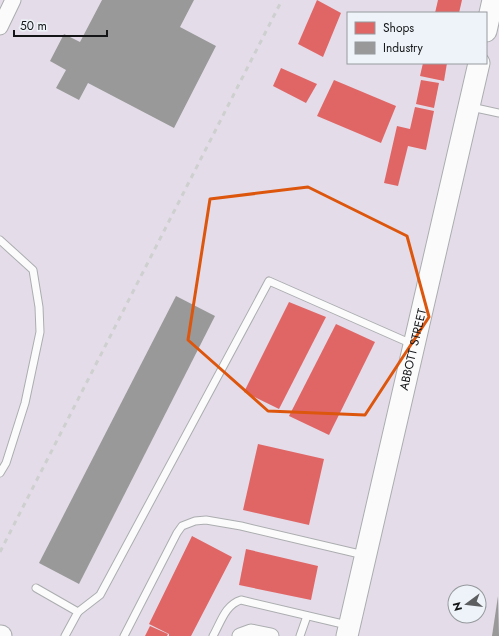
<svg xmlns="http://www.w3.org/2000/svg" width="499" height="636" viewBox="0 0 499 636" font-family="Jost,sans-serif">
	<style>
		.industrial { fill: #e4dde9; fill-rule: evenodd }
		.shops { fill: #e06666 }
		.industry { fill: #999 }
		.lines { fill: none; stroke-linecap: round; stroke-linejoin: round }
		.lane-casing { stroke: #abadaf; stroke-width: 9 }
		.street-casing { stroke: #abadaf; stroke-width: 17 }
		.secondary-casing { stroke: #abadaf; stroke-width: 23 }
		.lane { stroke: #fbfbfc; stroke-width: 7 }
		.street { stroke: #fbfbfc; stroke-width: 15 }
		.secondary { stroke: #fbfbfc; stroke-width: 21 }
		.rail { stroke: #cecfcf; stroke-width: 3; stroke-dasharray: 5 5; stroke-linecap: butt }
		.marked { fill: none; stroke: #dd560d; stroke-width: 3; stroke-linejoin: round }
		.labels { text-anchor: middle; stroke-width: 4; stroke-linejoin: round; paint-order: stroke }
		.street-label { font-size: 12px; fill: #131517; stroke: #edf3f8 }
	</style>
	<rect width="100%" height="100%" fill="#e3e6e8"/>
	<path class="industrial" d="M0 0H499V636H0ZM348 13H486V63H348ZM455 592H479V616H455Z"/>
	<g class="shops">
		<path d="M317 0 341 13 323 57 298 44Z"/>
		<path d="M438 0H462L459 13H435Z"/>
		<path d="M423 63H447L444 81 420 76Z"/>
		<path d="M281 68 317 84 306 103 273 86Z"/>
		<path d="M334 80 396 106 381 143 317 116Z"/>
		<path d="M421 80 439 83 434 108 416 104Z"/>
		<path d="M415 107 434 111 426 150 408 146 398 186 384 183 397 126 410 129Z"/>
		<path d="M289 302 326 317 279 409 244 392Z"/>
		<path d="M336 324 375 342 329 435 289 416Z"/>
		<path d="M258 444 324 459 309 525 243 510Z"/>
		<path d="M192 536 232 557 191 636H169V634L149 624Z"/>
		<path d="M246 549 318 566 311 600 239 585Z"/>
		<path d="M150 626 168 634 167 636H145Z"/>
	</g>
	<g class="industry">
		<path d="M102 0H194L180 27 216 46 174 128 88 83 79 100 56 88 66 70 50 61 64 34 80 42Z"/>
		<path d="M176 296 215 316 79 584 39 563Z"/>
		<path d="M498 596 499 636H492Z"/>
	</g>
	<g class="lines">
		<defs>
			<g id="lane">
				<path d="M471 107 499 113"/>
				<path d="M0 240 33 270 39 307 40 332 25 403 6 463 0 473"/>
				<path d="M36 588 78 612 65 636"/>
				<path d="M78 612 100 595 269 281 412 344"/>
				<path d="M124 636 177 533 182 526 195 521 206 520 241 526 364 555"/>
				<path d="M213 636C221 622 225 605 241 600L347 625"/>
				<path d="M300 636 307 616"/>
			</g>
			<g id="street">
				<path d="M0 27 13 0"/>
				<path d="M240 636 251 632 271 636"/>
			</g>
			<g id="secondary">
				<path d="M486 31 493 0"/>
				<path d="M0 636H1"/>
				<path id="s1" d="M347 636 479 63"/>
			</g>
		</defs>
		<use href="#lane" class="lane-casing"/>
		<use href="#street" class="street-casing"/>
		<use href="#secondary" class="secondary-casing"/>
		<use href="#lane" class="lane"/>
		<use href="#street" class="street"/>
		<use href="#secondary" class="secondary"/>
		<path class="rail" d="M0 552 282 0"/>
	</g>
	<path class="marked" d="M308 187 407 236 429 317 365 415 268 411 188 340 210 199Z"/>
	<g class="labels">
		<g class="street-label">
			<text dy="4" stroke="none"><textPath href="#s1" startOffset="294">ABBOTT STREET</textPath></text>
		</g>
	</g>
	<rect x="347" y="12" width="140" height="52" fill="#edf3f8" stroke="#969a9e"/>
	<rect x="355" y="22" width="20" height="12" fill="#e06666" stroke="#969a9e"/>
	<text x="383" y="32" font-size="12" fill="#131517">Shops</text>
	<rect x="355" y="42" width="20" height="12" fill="#999999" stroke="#969a9e"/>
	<text x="383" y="52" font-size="12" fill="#131517">Industry</text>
	<g transform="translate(467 604) rotate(255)"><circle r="19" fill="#edf3f8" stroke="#969a9e"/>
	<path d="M0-3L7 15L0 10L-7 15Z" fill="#5c5e60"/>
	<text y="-6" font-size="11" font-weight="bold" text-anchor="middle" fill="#131517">N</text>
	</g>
	<path d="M14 30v6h93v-6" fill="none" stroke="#131517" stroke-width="2"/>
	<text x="20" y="30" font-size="12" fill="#131517" stroke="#edf3f8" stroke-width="3" paint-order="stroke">50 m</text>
</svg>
